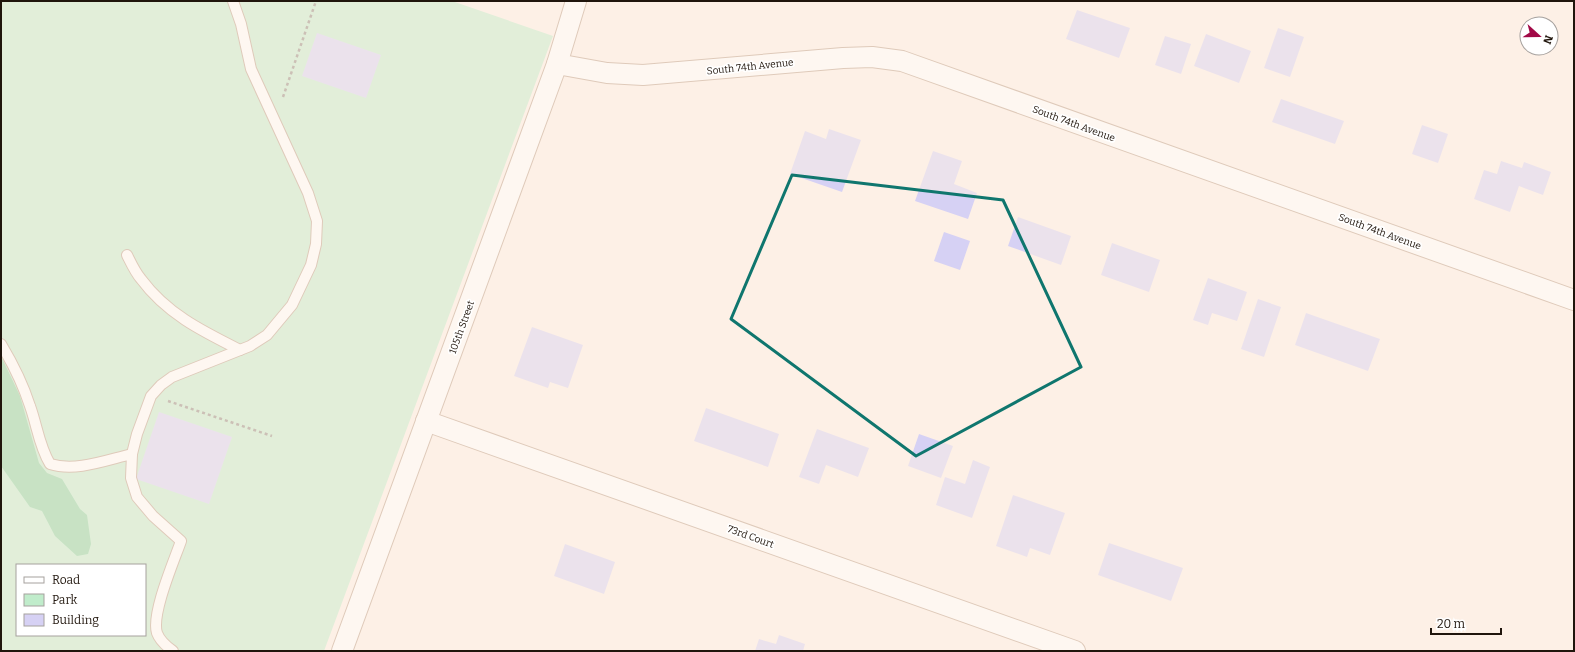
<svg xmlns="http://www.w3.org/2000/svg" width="1575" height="652" viewBox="0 0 1575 652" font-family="Bitter,serif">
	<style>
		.green { fill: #c0eccb; fill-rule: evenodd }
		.forest { fill: #87d19c }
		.building { fill: #d6d1f4 }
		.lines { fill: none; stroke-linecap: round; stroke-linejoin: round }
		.service-casing { stroke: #ba9c86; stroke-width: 12 }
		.minor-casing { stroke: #ba9c86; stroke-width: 22 }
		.path { stroke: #91857c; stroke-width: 2.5; stroke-dasharray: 3 3; stroke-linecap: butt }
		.service { stroke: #fff; stroke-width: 10 }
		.minor { stroke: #fff; stroke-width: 20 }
		.marked { fill: none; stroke: #0f766e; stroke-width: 3; stroke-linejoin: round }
		.labels { text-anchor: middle; stroke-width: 3.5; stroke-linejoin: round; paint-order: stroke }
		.street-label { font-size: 10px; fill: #20150c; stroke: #fff }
	</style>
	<rect width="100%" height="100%" fill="#fdf0e6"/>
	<path class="green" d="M1 1H452L553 36 324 651H1ZM17 565H145V635H17Z"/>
	<path class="forest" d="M1 356 20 396 39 463 47 473 62 479 80 509 87 515 91 544 88 554 77 556 55 536 42 511 30 507 1 466Z"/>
	<g class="building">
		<path d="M1077 10 1130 28 1119 58 1066 39Z"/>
		<path d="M1278 28 1304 37 1290 77 1264 68Z"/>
		<path d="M317 33 381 55 366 98 302 76Z"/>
		<path d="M1206 34 1251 51 1239 83 1194 66Z"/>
		<path d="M1165 36 1191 44 1181 74 1155 65Z"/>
		<path d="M1281 99 1344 121 1335 144 1272 122Z"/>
		<path d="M1422 125 1448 134 1438 163 1412 154Z"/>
		<path d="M829 129 861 140 842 192 790 174 805 131 826 139Z"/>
		<path d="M933 151 962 161 954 184 977 193 968 219 915 201Z"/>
		<path d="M1501 161 1522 168 1524 162 1551 172 1543 195 1519 186 1510 212 1474 199 1484 170 1497 174Z"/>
		<path d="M1018 217 1071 236 1061 265 1008 246Z"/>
		<path d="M944 232 970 241 960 270 934 261Z"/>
		<path d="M1112 243 1160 260 1149 292 1101 275Z"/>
		<path d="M1208 278 1247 292 1237 321 1212 313 1208 325 1193 320Z"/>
		<path d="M1258 299 1281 307 1264 357 1241 349Z"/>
		<path d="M1306 313 1380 339 1368 371 1295 345Z"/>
		<path d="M532 327 583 345 568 388 550 382 548 388 514 376Z"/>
		<path d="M706 408 779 434 768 467 694 441Z"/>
		<path d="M159 412 232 437 209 504 136 479Z"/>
		<path d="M817 429 869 448 858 477 826 465 819 484 799 477Z"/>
		<path d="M919 434 953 446 941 478 908 466Z"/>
		<path d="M973 460 990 467 972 518 936 505 945 477 965 484Z"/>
		<path d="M1013 495 1065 513 1050 555 1030 548 1027 557 996 546Z"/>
		<path d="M1109 543 1183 568 1171 601 1098 575Z"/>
		<path d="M565 544 615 562 604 594 554 576Z"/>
		<path d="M779 635 805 644 803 651H755L759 639 776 644Z"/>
	</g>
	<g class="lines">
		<defs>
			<g id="service">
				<path d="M127 255C131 263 135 272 141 279 167 314 202 331 240 350"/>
				<path d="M1 344C13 364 23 384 30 406 37 425 39 446 50 464 76 472 106 460 132 454L131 478 137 497 153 516 181 541C174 561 151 614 157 633 160 641 166 646 173 651"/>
				<path d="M132 454 137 434 151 396 161 385 172 377 250 346 267 335 292 305 311 265 316 244 317 221 308 193 251 69 241 24 233 1"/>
			</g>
			<g id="minor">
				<path d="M557 64 607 73 643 75 843 58 872 57 902 61 1574 300"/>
				<path d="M426 421 1075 651"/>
				<path d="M342 651 557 64 576 1"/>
			</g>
		</defs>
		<use href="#service" class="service-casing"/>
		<use href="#minor" class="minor-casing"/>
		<g class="path">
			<path d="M283 97 316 1"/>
			<path d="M168 401 272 436"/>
		</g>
		<use href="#service" class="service"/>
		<use href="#minor" class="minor"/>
	</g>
	<path d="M0 0H1575V652H0ZM792 175 1003 200 1081 367 916 456 731 319Z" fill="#fdf0e6" fill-opacity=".55" fill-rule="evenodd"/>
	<path class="marked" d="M792 175 1003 200 1081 367 916 456 731 319Z"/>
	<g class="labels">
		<g class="street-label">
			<text transform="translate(750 66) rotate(-6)" y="4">South 74th Avenue</text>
			<text transform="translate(1074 123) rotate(20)" y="4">South 74th Avenue</text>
			<text transform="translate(1380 231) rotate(20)" y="4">South 74th Avenue</text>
			<text transform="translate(461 327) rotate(-70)" y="4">105th Street</text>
			<text transform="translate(751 536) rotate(20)" y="4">73rd Court</text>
		</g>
	</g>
	<rect width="1575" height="652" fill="none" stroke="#20150c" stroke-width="4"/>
	<rect x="16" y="564" width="130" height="72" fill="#ffffff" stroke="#a6a19e"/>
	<rect x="24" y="577" width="20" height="6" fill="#ffffff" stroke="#a6a19e"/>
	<text x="52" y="584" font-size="12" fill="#20150c">Road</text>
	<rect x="24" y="594" width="20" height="12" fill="#c0eccb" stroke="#a6a19e"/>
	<text x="52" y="604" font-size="12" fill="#20150c">Park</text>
	<rect x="24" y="614" width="20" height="12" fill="#d6d1f4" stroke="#a6a19e"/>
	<text x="52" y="624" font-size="12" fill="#20150c">Building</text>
	<g transform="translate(1539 36) rotate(111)"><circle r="19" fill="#ffffff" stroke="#a6a19e"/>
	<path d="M0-3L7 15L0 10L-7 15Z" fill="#a20947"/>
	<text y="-6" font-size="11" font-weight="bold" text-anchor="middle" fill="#20150c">N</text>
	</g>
	<path d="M1431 628v6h70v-6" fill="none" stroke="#20150c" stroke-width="2"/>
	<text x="1437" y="628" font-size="12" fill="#20150c" stroke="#ffffff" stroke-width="3" paint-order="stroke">20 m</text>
</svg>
